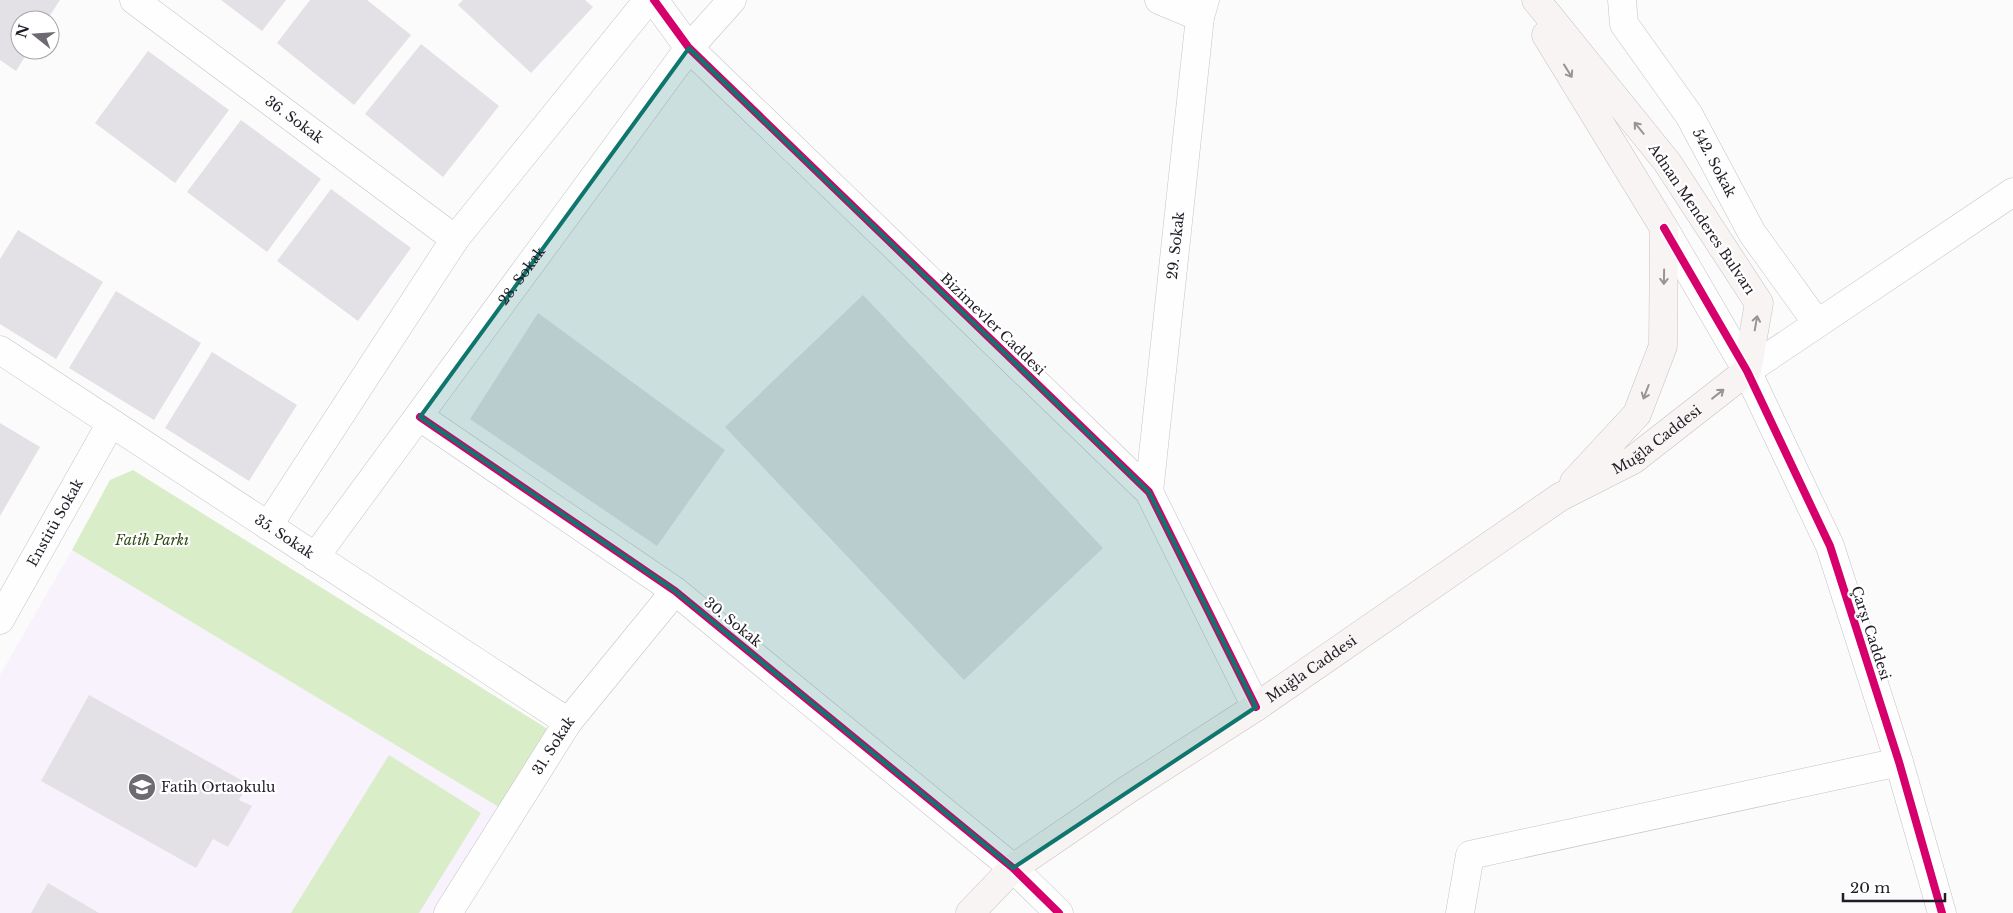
<svg xmlns="http://www.w3.org/2000/svg" width="2013" height="913" viewBox="0 0 2013 913" font-family="'Libre Baskerville',serif">
	<style>
		.built { fill: #f8f2fd }
		.green { fill: #d9eec8 }
		.building { fill: #e4e1e6 }
		.lines { fill: none; stroke-linecap: round; stroke-linejoin: round }
		.minor-casing { stroke: #c5c2c7; stroke-width: 29 }
		.major-casing { stroke: #c9c0c0; stroke-width: 29 }
		.minor { stroke: #fefefe; stroke-width: 28 }
		.major { stroke: #f8f4f4; stroke-width: 28 }
		.cycleway-casing { stroke: #fff; stroke-width: 11 }
		.cycleway { stroke: #d6006c; stroke-width: 8 }
		.oneway { stroke: #989397 }
		.marked { fill: #0f766e; fill-opacity: 0.2; stroke: #0f766e; stroke-width: 4; stroke-linejoin: round }
		.labels { text-anchor: middle; stroke-width: 4.5; stroke-linejoin: round; paint-order: stroke }
		.street-label { font-size: 14px; fill: #221c26; stroke: #fff }
		.park-label { font-size: 14px; font-style: italic; fill: #304913; stroke: #fff }
		.poi-label { font-size: 14px; fill: #221c26; stroke: #fff; text-anchor: start }
	</style>
	<rect width="100%" height="100%" fill="#fbfbfb"/>
	<path class="built" d="M72 550 502 809 438 913H0V675Z"/>
	<g class="green">
		<path d="M133 470 551 731 502 809 72 550 110 480Z"/>
		<path d="M389 755 481 813 419 913H291Z"/>
	</g>
	<g class="building">
		<path d="M0 0H60L47 20H20V50H29L16 71 0 60Z"/>
		<path d="M221 0H286L262 31Z"/>
		<path d="M310 0H367L411 35 354 105 277 43Z"/>
		<path d="M463 0H585L593 7 531 73 458 5Z"/>
		<path d="M421 44 499 106 443 177 365 114Z"/>
		<path d="M148 51 229 110 175 183 95 123Z"/>
		<path d="M241 120 321 179 267 252 187 192Z"/>
		<path d="M331 189 411 248 358 321 277 261Z"/>
		<path d="M18 230 103 282 56 359 0 324V259Z"/>
		<path d="M116 291 201 343 154 420 69 368Z"/>
		<path d="M863 295 1103 548 964 680 725 427Z"/>
		<path d="M538 313 725 450 657 546 470 419Z"/>
		<path d="M212 352 297 405 249 481 165 428Z"/>
		<path d="M0 423 40 447 0 516Z"/>
		<path d="M89 695 243 781 239 787 245 790 239 800 252 806 228 847 213 839 196 868 41 781Z"/>
		<path d="M48 883 99 913H31Z"/>
	</g>
	<g class="lines">
		<defs>
			<g id="minor">
				<path id="s1" d="M134 0 455 239"/>
				<path d="M654 0 689 48 1149 492 1256 707"/>
				<path d="M1159 0 1200 17"/>
				<path id="s2" d="M1622 0 1624 24 1689 115 1752 233 1817 323"/>
				<path d="M1664 228 1747 371 1830 546 1899 762 1942 913"/>
				<path id="s3" d="M0 350 568 722"/>
				<path d="M1747 371 2013 192"/>
				<path d="M420 417 675 591 1013 868 1059 913"/>
				<path id="s4" d="M1149 492 1200 17 1205 0"/>
				<path d="M268 526 455 239 648 0"/>
				<path id="s5" d="M315 557 689 48 732 0"/>
				<path id="s6" d="M0 620 111 423"/>
				<path id="s7" d="M448 913 568 722 675 591"/>
				<path d="M1460 913 1470 855 1899 762"/>
			</g>
			<g id="major">
				<path d="M1546 35 1664 228 1663 346 1637 414 1574 482"/>
				<path id="s8" d="M970 913 1013 868 1127 790 1256 707 1560 497 1633 460 1747 371 1759 303 1667 162 1536 0"/>
			</g>
		</defs>
		<use href="#minor" class="minor-casing"/>
		<use href="#major" class="major-casing"/>
		<use href="#minor" class="minor"/>
		<use href="#major" class="major"/>
		<defs>
			<g id="cycleway">
				<path d="M654 0 689 48 1149 492 1256 707"/>
				<path d="M1664 228 1747 371 1830 546 1899 762 1942 913"/>
				<path d="M420 417 675 591 1013 868 1059 913"/>
			</g>
		</defs>
		<use href="#cycleway" class="cycleway-casing"/>
		<use href="#cycleway" class="cycleway"/>
	</g>
	<defs><path id="oneway-shaft" d="M-6 0H5M1.5-3L5.5 0L1.5 3" fill="none" stroke-width="1.6" stroke-linecap="round" stroke-linejoin="round" transform="scale(1.25)"/></defs>
	<g class="oneway">
		<use href="#oneway-shaft" transform="translate(1568 71) rotate(58)"/>
		<use href="#oneway-shaft" transform="translate(1639 128) rotate(-129)"/>
		<use href="#oneway-shaft" transform="translate(1664 277) rotate(91)"/>
		<use href="#oneway-shaft" transform="translate(1756 323) rotate(-80)"/>
		<use href="#oneway-shaft" transform="translate(1646 392) rotate(111)"/>
		<use href="#oneway-shaft" transform="translate(1718 394) rotate(-38)"/>
	</g>
	<path class="marked" d="M689 48 1149 492 1256 707 1013 868 675 591 420 417Z"/>
	<defs>
		<symbol id="school-disc" viewBox="-11 -11 22 22"><circle r="9.5" fill="#6e6a71" stroke="#fff"/><path d="M0-5L7-2L0 1L-7-2ZM-4 1L0 2.5L4 1V4Q0 6-4 4Z" fill="#fff"/></symbol>
	</defs>
	<g fill-rule="evenodd">
		<use href="#school-disc" x="126" y="771" width="32" height="32"/>
	</g>
	<g class="labels">
		<g class="street-label">
			<text dy="5" stroke="none"><textPath href="#s1" startOffset="200">36. Sokak</textPath></text>
			<text dy="5" stroke="none"><textPath href="#s2" startOffset="190">542. Sokak</textPath></text>
			<text transform="translate(1702 219) rotate(56)" y="5">Adnan Menderes Bulvarı</text>
			<text dy="5" stroke="none"><textPath href="#s4" startOffset="248">29. Sokak</textPath></text>
			<text dy="5" stroke="none"><textPath href="#s5" startOffset="349">28. Sokak</textPath></text>
			<text transform="translate(993 324) rotate(44)" y="5">Bizimevler Caddesi</text>
			<text dy="5" stroke="none"><textPath href="#s8" startOffset="836">Muğla Caddesi</textPath></text>
			<text dy="5" stroke="none"><textPath href="#s6" startOffset="112">Enstitü Sokak</textPath></text>
			<text dy="5" stroke="none"><textPath href="#s3" startOffset="340">35. Sokak</textPath></text>
			<text transform="translate(733 622) rotate(39)" y="5">30. Sokak</text>
			<text transform="translate(1871 633) rotate(72)" y="5">Çarşı Caddesi</text>
			<text dy="5" stroke="none"><textPath href="#s8" startOffset="421">Muğla Caddesi</textPath></text>
			<text dy="5" stroke="none"><textPath href="#s7" startOffset="198">31. Sokak</textPath></text>
		</g>
		<g class="park-label">
			<text x="152" y="545">Fatih Parkı</text>
		</g>
		<g class="poi-label">
			<text x="161" y="792">Fatih Ortaokulu</text>
		</g>
	</g>
	<g transform="translate(35 35) rotate(287)"><circle r="24" fill="#ffffff" stroke="#a7a4a8"/>
	<path d="M0-4L9 19L0 12L-9 19Z" fill="#6e6a71"/>
	<text y="-8" font-size="14" font-weight="bold" text-anchor="middle" fill="#221c26">N</text>
	</g>
	<path d="M1843 893v8h102v-8" fill="none" stroke="#221c26" stroke-width="2.5"/>
	<text x="1850" y="893" font-size="15" fill="#221c26" stroke="#ffffff" stroke-width="4" paint-order="stroke">20 m</text>
</svg>
